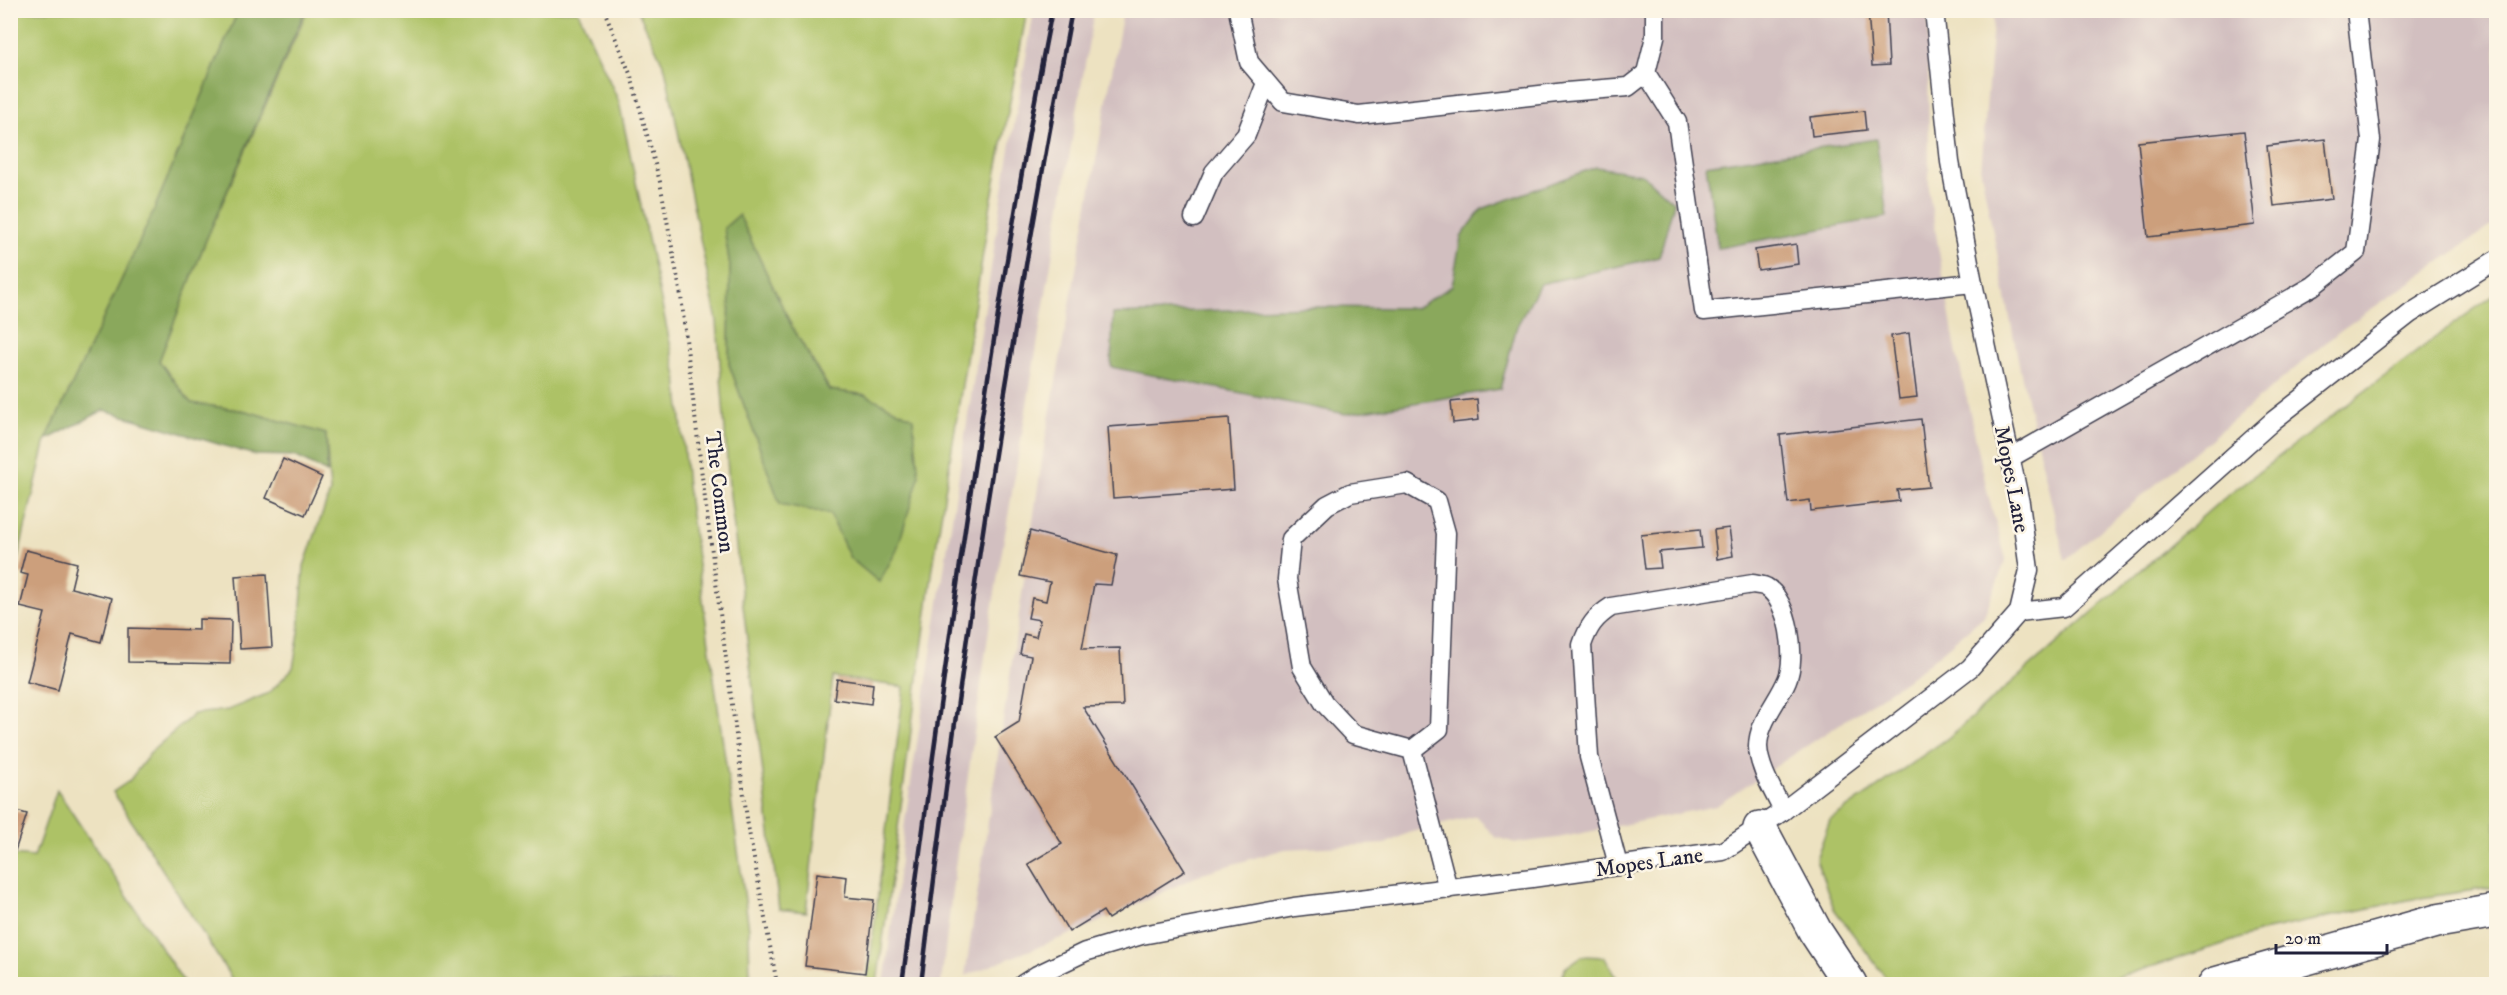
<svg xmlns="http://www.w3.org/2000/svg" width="2507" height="995" viewBox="0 0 2507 995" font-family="'IM FELL DW Pica',serif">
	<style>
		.industrial { fill: #d2bfc0 }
		.green { fill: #adc266; stroke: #687250; stroke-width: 1.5; fill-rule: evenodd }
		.forest { fill: #8aa85b; stroke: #56654b; stroke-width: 1.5 }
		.building { fill: #cc9f7c }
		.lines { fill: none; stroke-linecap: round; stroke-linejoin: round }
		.lane-casing { stroke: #403f4f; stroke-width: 21 }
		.street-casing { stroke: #403f4f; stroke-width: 36 }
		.path { stroke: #403f4f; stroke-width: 4; stroke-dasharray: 1.5 4.5; stroke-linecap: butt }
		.lane { stroke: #fff; stroke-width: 18 }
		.street { stroke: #fff; stroke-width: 33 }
		.rail { stroke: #22223b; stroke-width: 4.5 }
		.labels { text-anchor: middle; stroke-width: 5; stroke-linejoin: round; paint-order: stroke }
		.street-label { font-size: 22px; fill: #22223b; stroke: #fcf5e5 }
	</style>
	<rect width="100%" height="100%" fill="#fcf5e5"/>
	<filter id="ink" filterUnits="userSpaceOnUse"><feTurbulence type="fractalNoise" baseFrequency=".0167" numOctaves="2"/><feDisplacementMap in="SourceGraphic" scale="12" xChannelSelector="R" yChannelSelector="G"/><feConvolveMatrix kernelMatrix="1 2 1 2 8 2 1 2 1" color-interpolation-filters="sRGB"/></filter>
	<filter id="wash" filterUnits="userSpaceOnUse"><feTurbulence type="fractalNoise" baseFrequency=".008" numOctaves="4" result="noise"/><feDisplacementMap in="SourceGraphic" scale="24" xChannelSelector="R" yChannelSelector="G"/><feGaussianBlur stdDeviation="1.35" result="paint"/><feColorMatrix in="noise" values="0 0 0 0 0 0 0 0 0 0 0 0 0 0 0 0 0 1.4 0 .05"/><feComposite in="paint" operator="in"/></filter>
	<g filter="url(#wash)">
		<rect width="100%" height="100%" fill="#ede2c1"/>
		<g class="industrial">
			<path d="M1034 11H1094L990 622 955 867 941 984H884L906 814 1005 178Z"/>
			<path d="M1123 11H1928L1929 193 1955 345 1989 499 2006 559 1984 616 1918 672 1716 806 1558 838 1516 843 1495 837 1476 816 1408 833 1385 844 1285 849 1206 872 1081 930 965 976 1044 447Z"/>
			<path d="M1994 11H2496V223L2341 330 2065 560 2020 369 1981 171Z"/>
		</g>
		<g class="green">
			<path d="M11 11H238L151 217 46 440 11 587Z"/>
			<path d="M307 11H578L619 102 677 376 687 486 749 929 750 984H235L113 792 129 781 152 751 194 714 228 710 269 693 293 668 299 633 304 566 330 492 326 434 246 411 191 403 159 361 206 240Z"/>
			<path d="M638 11H1027L991 203 933 567 877 984 867 983 904 687 833 677 806 912 779 909 729 487 717 321 665 68ZM739 215 792 327 830 390 866 395 850 558 830 514 780 503 729 364 730 266 724 228Z"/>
			<path d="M2496 294V887L2413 899 2267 930 2097 984H1899L1886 978 1834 909 1816 859 1830 820 1948 738 2218 503 2453 324Z"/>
			<path d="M57 790 185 984H11V855L34 857Z"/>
			<path d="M1582 956 1605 957 1620 984H1560L1565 968Z"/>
		</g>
		<g class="forest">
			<path d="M238 11H305L206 240 159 361 191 403 246 411 326 434 327 473 295 456 255 455 104 410 46 440 151 217Z"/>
			<path d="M1876 139 1887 217 1718 248 1706 165Z"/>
			<path d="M1596 167 1642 174 1674 203 1659 257 1540 284 1517 326 1500 389 1346 414 1111 367 1113 314 1310 307 1416 308 1452 286 1461 237 1482 209Z"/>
			<path d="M739 215 792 327 829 390 866 395 913 418 919 477 897 550 879 582 850 558 830 514 780 504 729 364 730 266 724 228Z"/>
		</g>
		<g id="blocks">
			<g class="building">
				<path d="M1868 10H1886L1889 65 1872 66Z"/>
				<path d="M1864 111 1866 130 1812 136 1810 117Z"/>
				<path d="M2244 131 2255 225 2148 237 2138 142Z"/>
				<path d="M2325 139 2332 199 2274 206 2267 146Z"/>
				<path d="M1796 244 1798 264 1758 270 1755 250Z"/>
				<path d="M1909 333 1917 397 1899 399 1891 336Z"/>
				<path d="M1477 399 1479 420 1453 423 1451 402Z"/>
				<path d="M1229 418 1234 489 1113 498 1108 427Z"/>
				<path d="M1921 419 1929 487 1897 490 1899 501 1811 511 1810 500 1788 503 1780 435Z"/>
				<path d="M283 459 322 477 305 515 266 498Z"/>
				<path d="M1729 528 1733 556 1717 559 1714 530Z"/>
				<path d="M1700 529 1702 548 1659 552 1661 568 1645 569 1641 535Z"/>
				<path d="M1030 531 1117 555 1111 585 1094 584 1082 649 1120 648 1123 706 1083 707 1185 871 1108 919 1103 911 1069 932 1028 864 1062 844 995 737 1019 722 1031 656 1020 654 1024 634 1036 637 1040 620 1028 618 1032 598 1046 601 1050 582 1020 576Z"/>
				<path d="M26 550 77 563 71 588 112 598 101 642 72 634 58 690 27 682 45 613 20 607 28 575 20 573Z"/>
				<path d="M267 574 272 647 240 649 235 576Z"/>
				<path d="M199 619 231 620 230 664 128 662V628L199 630Z"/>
				<path d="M837 679 873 684 871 704 834 699Z"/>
				<path d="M10 809 27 814 15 851 10 850Z"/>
				<path d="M817 873 847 877 845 897 874 900 865 973 805 966Z"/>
			</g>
		</g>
	</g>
	<g filter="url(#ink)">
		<use href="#blocks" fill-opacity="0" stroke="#403f4f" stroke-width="1.5"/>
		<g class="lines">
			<defs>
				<g id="lane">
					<path d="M1238 10 1249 62 1283 102 1359 115 1566 92 1628 87 1646 73 1655 37V10"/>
					<path d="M1646 73 1677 122 1704 311 1973 283"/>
					<path d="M1194 218 1214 172 1246 135 1266 83"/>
					<path d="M2010 458 2313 286 2356 252 2371 140 2356 10"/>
					<path d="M2019 612 2064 607 2274 420 2411 313 2496 260"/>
					<path d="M1412 750 1353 734 1324 703 1302 667 1287 579 1291 539 1327 505 1350 493 1407 484 1437 501 1446 533 1439 729 1412 750 1448 889"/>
					<path d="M1618 865 1589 757 1582 645C1588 627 1595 617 1611 607L1753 584C1757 585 1763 585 1766 587 1789 600 1797 658 1787 680 1778 702 1758 722 1758 747 1759 769 1774 792 1783 811"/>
					<path d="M1023 984 1037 975 1085 952 1142 935 1294 907 1532 878 1723 851 1783 811 1970 668 2019 612 2029 570 2020 503 1973 283 1950 162 1934 10"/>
				</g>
				<g id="street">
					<path d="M1760 828 1815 931 1850 984"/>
					<path d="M2215 984 2437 921 2496 911"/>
				</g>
			</defs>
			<use href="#lane" class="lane-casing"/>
			<use href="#street" class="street-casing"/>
			<path class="path" d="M604 10 631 76 660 182 681 296 702 476 748 826 777 984"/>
			<use href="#lane" class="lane"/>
			<use href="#street" class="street"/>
			<g class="rail">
				<path d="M902 984C946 659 989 333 1052 10"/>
				<path d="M921 984C960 659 1011 333 1072 10"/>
			</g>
		</g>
	</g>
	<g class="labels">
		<g class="street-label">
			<text transform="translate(2013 479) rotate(79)" y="8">Mopes Lane</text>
			<text transform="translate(721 492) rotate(83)" y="8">The Common</text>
			<text transform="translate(1649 861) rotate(-8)" y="8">Mopes Lane</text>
		</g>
	</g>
	<rect width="2507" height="995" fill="none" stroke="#fcf5e5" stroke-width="36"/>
	<path d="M2276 944v9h111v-9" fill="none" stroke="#22223b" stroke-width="3"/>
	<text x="2285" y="944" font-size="18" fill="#22223b" stroke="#fcf5e5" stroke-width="4.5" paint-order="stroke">20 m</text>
</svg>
